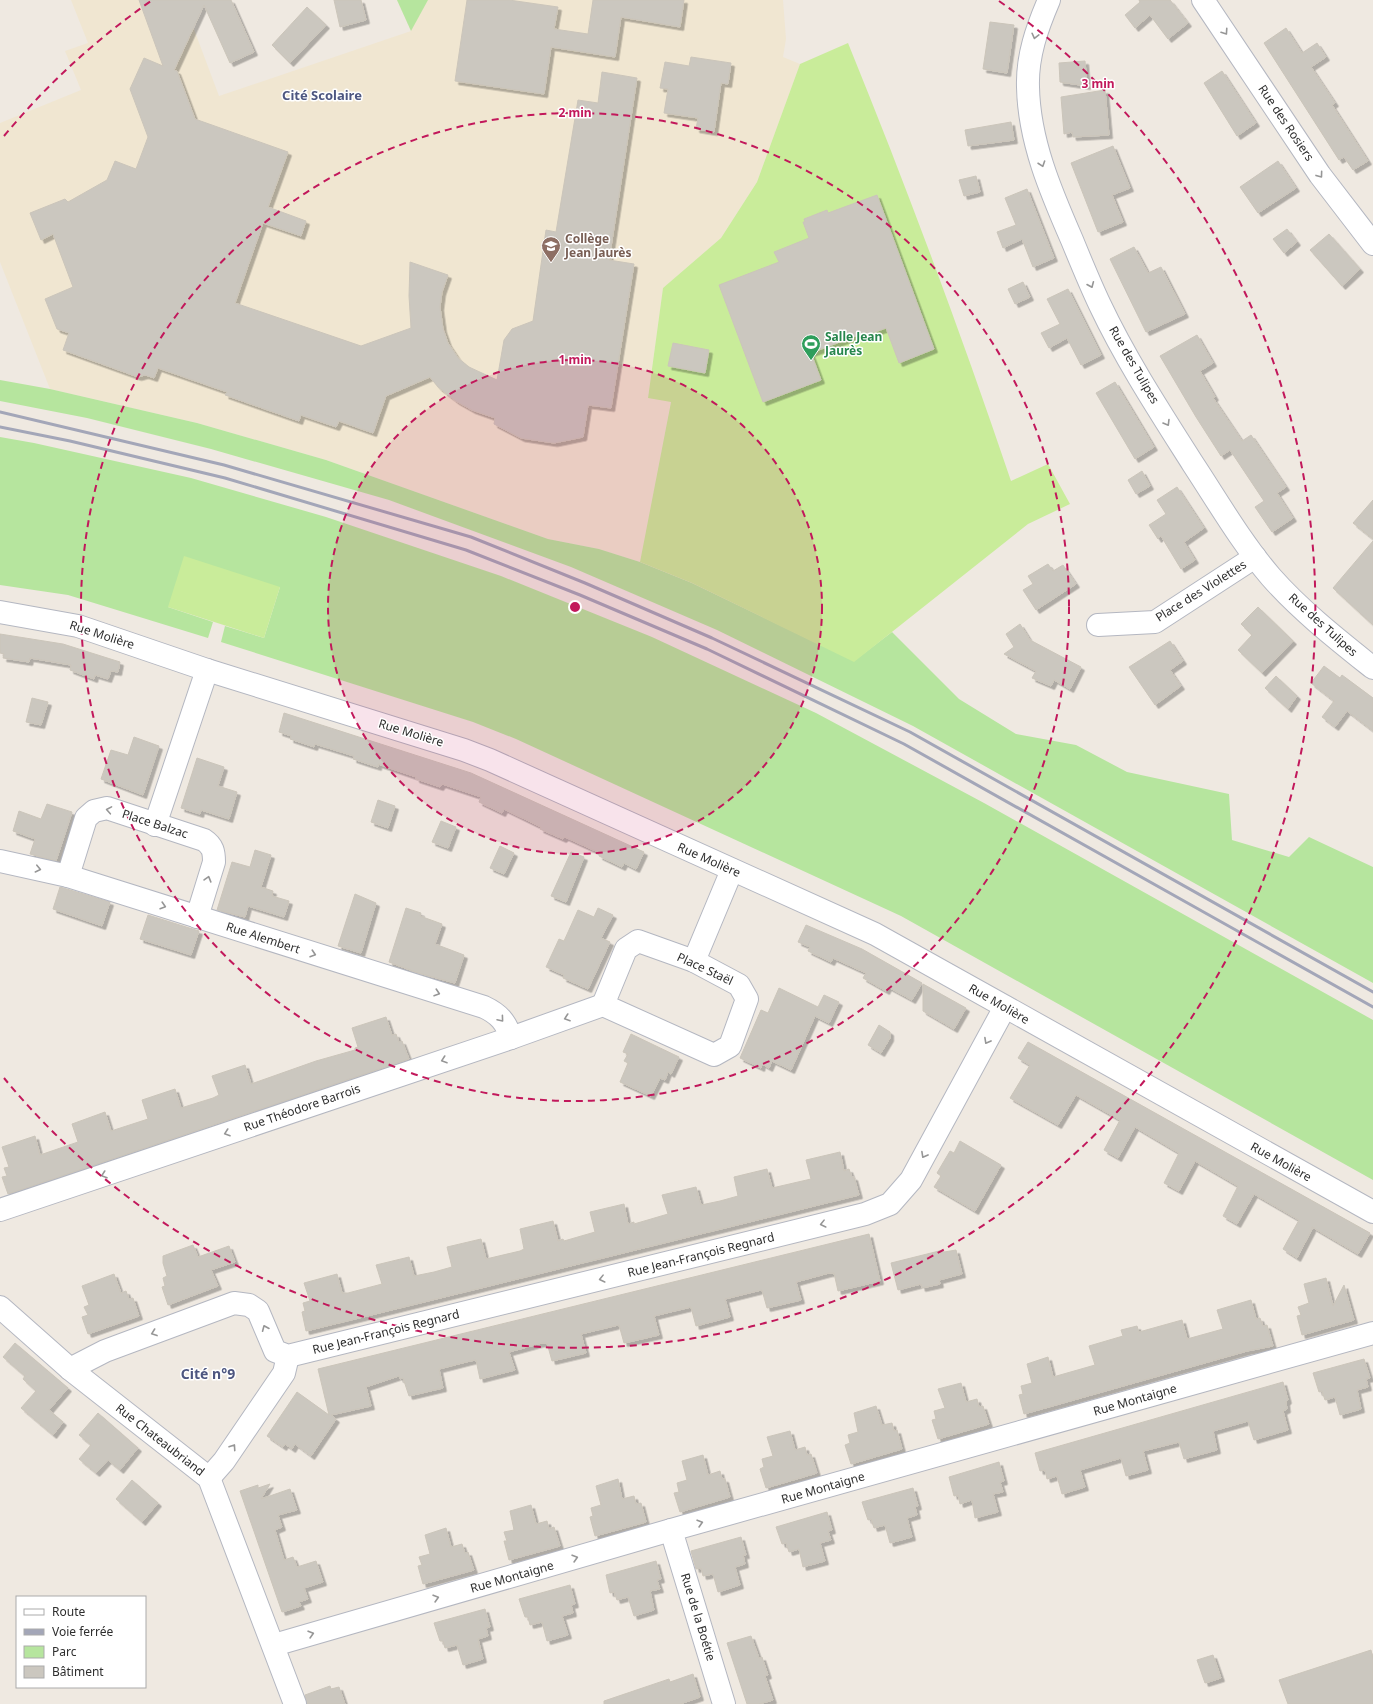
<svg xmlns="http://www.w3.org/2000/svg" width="1373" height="1704" viewBox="0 0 1373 1704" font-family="'Noto Sans',sans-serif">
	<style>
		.education { fill: #f0e6d1 }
		.green { fill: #b6e59e }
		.pitch { fill: #c9ec9a }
		.building { fill: #cbc7bf; stroke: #cbc5ba; filter: url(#shadow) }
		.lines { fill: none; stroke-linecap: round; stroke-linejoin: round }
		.minor-casing { stroke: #b4b7c1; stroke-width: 24 }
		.minor { stroke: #fff; stroke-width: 22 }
		.rail { stroke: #a3a6b8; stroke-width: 3 }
		.oneway { stroke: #969696 }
		.ring { fill: none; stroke: #c2185b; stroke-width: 2; stroke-dasharray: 7 5 }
		.labels { text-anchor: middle; stroke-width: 3; stroke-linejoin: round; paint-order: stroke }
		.street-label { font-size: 12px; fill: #2e2e2e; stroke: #fff }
		.education-label { font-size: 12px; font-weight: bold; fill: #785e54; stroke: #fff; text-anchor: start }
		.leisure-label { font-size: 12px; font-weight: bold; fill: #27864d; stroke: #fff; text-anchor: start }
		.neighbourhood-label { font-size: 13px; font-weight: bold; fill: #4d5680; stroke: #fff }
		.quarter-label { font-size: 14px; font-weight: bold; fill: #4d5680; stroke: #fff }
		.centre { fill: #c2185b; stroke: #fff; stroke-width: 2 }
		.ring-label { font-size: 12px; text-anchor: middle; font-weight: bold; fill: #c2185b; stroke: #fff; stroke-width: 3; stroke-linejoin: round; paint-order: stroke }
	</style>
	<defs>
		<filter id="shadow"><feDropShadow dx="3.5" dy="3.5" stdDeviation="0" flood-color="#0004"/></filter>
	</defs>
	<rect width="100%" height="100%" fill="#efe9e1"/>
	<path class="education" d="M71 0H183L219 96 411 31 397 0H783L786 39 783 57 800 64 757 182 721 238 663 288 648 397 671 401 640 562 599 549 548 539 326 460 197 423 50 389 0 262V123L81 90 65 51 88 43Z"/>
	<g class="green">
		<path d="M397 0H428L411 31Z"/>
		<path d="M0 380 50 389 197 423 326 460 548 539 599 549 640 562 692 583 854 661 892 632 959 699 1016 734 1076 745 1127 772 1229 794 1232 840 1289 857 1309 837 1373 867V983L913 726 717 630 571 567 389 500 211 449 87 418 0 401Z"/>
		<path d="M0 437 34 443 191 478 326 517 501 576 652 637 816 713 984 803 1373 1020V1180L901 916 516 739 473 722 221 642 225 626 264 638 280 587 168 607 213 622 208 638 68 595 0 585Z"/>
	</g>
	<g class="pitch">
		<path d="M848 43C907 188 961 333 1011 481L1048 464 1070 504 1028 524 854 662 692 583 640 562 671 402 648 398 663 288 721 238 757 182 800 64Z"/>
		<path d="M184 556 280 587 264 638 168 607Z"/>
	</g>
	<g class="building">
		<path d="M139 0H231L254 52 230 63 204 5 174 70 177 71 195 119 288 152 268 207 306 221 301 236 263 223 235 303 361 346 411 328 409 296 410 262 448 275 442 292 440 307 443 329 448 343 458 358 469 367 497 380 504 340 512 329 533 321 546 230 556 232 578 100 598 103 602 72 637 78 609 260 634 264 611 408 588 405 583 437 554 443 521 438 494 424 495 418 472 410 456 401 438 387 430 377 386 396 373 433 339 421 336 427 301 415 299 421 225 395 227 392 158 368 154 378 145 375 138 377 63 350 69 333 57 329 45 299 73 287 53 234 41 240 30 213 65 199 68 202 107 180 115 161 136 169 148 137 130 89 144 58 163 66Z"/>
		<path d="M334 0H361L366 20 340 27Z"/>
		<path d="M467 0H509L558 7 554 29 588 34 593 0H684L680 27 621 17 615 57 551 47 544 94 455 81Z"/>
		<path d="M1139 0H1170L1188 23 1168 39 1150 15 1135 28 1125 15 1140 2Z"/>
		<path d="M307 7 326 25 290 63 272 45Z"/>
		<path d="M990 22 1014 25 1007 73 983 69Z"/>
		<path d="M1286 28 1302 53 1317 43 1326 57 1311 67 1335 103 1332 105 1368 161 1353 170 1344 157 1339 160 1264 43Z"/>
		<path d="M691 57 731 63 728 84 721 83 714 132 696 129 698 118 664 113 668 89 660 88 665 62 689 66Z"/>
		<path d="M1085 61 1087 86 1060 82 1059 63Z"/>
		<path d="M1222 71 1256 123 1237 136 1204 83Z"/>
		<path d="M1105 90 1109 135 1073 137 1072 132 1064 134 1061 97Z"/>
		<path d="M1011 122 1014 140 968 146 965 130Z"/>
		<path d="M1113 146 1130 188 1112 195 1123 222 1098 232 1071 163Z"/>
		<path d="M1278 161 1296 188 1258 213 1240 187Z"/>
		<path d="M976 176 980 192 964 196 959 180Z"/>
		<path d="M1027 189 1054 258 1033 267 1022 239 1003 248 997 232 1016 225 1005 198Z"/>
		<path d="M877 195 934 349 899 363 886 328 867 335 866 332 811 353 821 380 763 402 719 285 779 262 774 252 809 238 803 222H805L804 219 827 210 828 213Z"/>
		<path d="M1287 229 1297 242 1284 253 1273 239Z"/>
		<path d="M1329 234 1360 269 1342 286 1310 250Z"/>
		<path d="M1134 247 1148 273 1161 267 1185 314 1146 332 1110 259Z"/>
		<path d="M1023 282 1030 297 1015 304 1008 289Z"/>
		<path d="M1068 289 1101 355 1081 365 1067 338 1049 348 1041 333 1060 324 1047 299Z"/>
		<path d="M1197 335 1213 363 1200 371 1215 397 1213 398 1242 441 1251 435 1286 487 1277 493 1293 518 1272 532 1255 507 1264 501 1230 450 1221 456 1196 417 1160 356Z"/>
		<path d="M673 343 709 350 705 373 668 366Z"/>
		<path d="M1115 382 1154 447 1135 459 1096 393Z"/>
		<path d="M1142 471 1150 486 1136 494 1128 480Z"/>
		<path d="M1177 487 1204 528 1184 542 1195 560 1181 569 1161 536 1158 539 1149 525 1166 514 1157 500Z"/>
		<path d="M1373 500V539L1353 523Z"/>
		<path d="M1373 541V625L1333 588Z"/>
		<path d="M1048 564 1053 571 1063 565 1076 584 1036 610 1023 590 1033 584 1028 576Z"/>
		<path d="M1258 607 1293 641 1262 673 1238 650 1252 635 1241 624Z"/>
		<path d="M1020 624 1030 640 1081 667 1070 689 1054 680 1051 686 1032 678 1036 671 1004 654 1014 647 1006 634Z"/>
		<path d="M0 634 63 644 120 662 118 672 111 671 108 679 95 675 94 679 70 670 71 665 30 658 29 662 3 658 4 654 0 653Z"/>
		<path d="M1170 641 1183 661 1170 670 1181 686 1155 705 1129 667Z"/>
		<path d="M1324 666 1340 678 1342 675 1373 698V731L1347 711 1335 727 1322 717 1334 701 1311 683Z"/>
		<path d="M1276 676 1297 696 1288 709 1265 688Z"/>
		<path d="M32 698 48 702 41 725 26 722Z"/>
		<path d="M284 713 471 773 644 852 636 869 624 863 622 867 599 856 600 853 565 837 563 839 540 829 541 827 504 809 502 813 479 802 481 797 442 784 440 787 416 779V777L378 764V767L368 764 353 759 354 756 315 744 314 747 290 739 291 736 279 732Z"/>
		<path d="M134 737 159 746 143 795 101 779 111 750 128 755Z"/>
		<path d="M197 758 224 767 218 786 237 792 229 819 201 810 200 814 181 808Z"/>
		<path d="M378 800 395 806 388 828 371 822Z"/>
		<path d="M47 804 72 812 56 861 30 854 35 839 13 831 19 811 41 819Z"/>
		<path d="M441 821 456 827 448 848 432 842Z"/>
		<path d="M500 846 514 853 504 874 490 868Z"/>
		<path d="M255 850 271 855 261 887 273 891 272 896 289 901 284 917 248 906 245 917 217 910 232 862 250 867Z"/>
		<path d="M571 852 584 857 566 902 551 896Z"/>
		<path d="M60 887 110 902 102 926 53 909Z"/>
		<path d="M355 894 376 903 361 953 338 946Z"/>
		<path d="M406 908 421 913 420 916 442 924 435 944 464 955 455 983 418 973 389 962Z"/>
		<path d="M598 908 613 915 601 938 610 942 588 989 563 978 564 975 546 967 559 939 564 941 578 910 594 917Z"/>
		<path d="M148 915 199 931 191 955 140 939Z"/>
		<path d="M806 925 862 949 922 983 912 1000 888 987 886 991 863 978 866 973 833 958 831 962 808 951 810 947 798 942Z"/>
		<path d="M923 984 966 1008 954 1029 923 1011Z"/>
		<path d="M779 988 818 1007 824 995 839 1002 829 1023 815 1016 791 1070 772 1061 769 1068 762 1064 761 1068 740 1058 761 1010 768 1013Z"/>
		<path d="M386 1017 392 1035 396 1034 399 1042 402 1041 409 1059 8 1194 2 1177 7 1176 4 1168 9 1167 2 1147 35 1136 40 1155 78 1142 72 1124 105 1112 111 1131 148 1119 142 1100 175 1089 181 1108 213 1098 219 1095 212 1076 245 1065 251 1084 316 1061 355 1050V1048L358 1047 352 1028Z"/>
		<path d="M879 1025 890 1032V1038L881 1053 868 1045Z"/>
		<path d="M631 1034 679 1057 671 1074 668 1072 665 1080 660 1078 651 1096 620 1082 628 1063 624 1061 628 1054 623 1052Z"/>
		<path d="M1028 1042 1370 1233 1358 1254 1312 1227V1229L1297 1258 1283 1249 1299 1220 1254 1194 1237 1224 1223 1216 1238 1186 1195 1161 1179 1191 1164 1183 1179 1153 1135 1127 1118 1158 1104 1150 1120 1120 1076 1095 1058 1125 1010 1098 1030 1065 1018 1058Z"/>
		<path d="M960 1141 1001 1165 975 1211 934 1187 941 1176 937 1173 950 1151 954 1153Z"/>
		<path d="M840 1152 844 1171 849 1169 852 1177H854L859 1195 306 1331 302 1312 305 1311 303 1303 310 1301 304 1283 337 1274 342 1293H348L382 1284 376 1265 409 1257 414 1276 434 1272 452 1267 447 1247 481 1239 486 1259 520 1251 524 1249 520 1229 553 1221 558 1241 563 1239 564 1241 595 1232 590 1212 624 1204 628 1224 634 1222V1224L668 1214 662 1195 696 1187 701 1205 720 1201 738 1196 734 1177 767 1169 772 1188 811 1179 806 1160Z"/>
		<path d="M869 1234 880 1281 838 1291 834 1273H829L796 1282 801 1300 767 1308 762 1290 757 1291 725 1299 730 1317 696 1326 691 1307 654 1316 659 1335 624 1343 619 1325 614 1326 581 1334 586 1353 552 1361 547 1343H542L509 1352 515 1370 480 1379 476 1360 470 1361 439 1369 443 1388 409 1396 403 1378 400 1379 399 1376 366 1387 371 1406 331 1415 336 1419 311 1456 295 1444 292 1449 285 1444 283 1447 267 1436 297 1392 329 1415 318 1369Z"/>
		<path d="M193 1245 198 1257 229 1246 235 1262 211 1270 218 1286 168 1305 162 1287 165 1286 163 1278 167 1276 163 1263V1256Z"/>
		<path d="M943 1250 944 1252 956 1250 962 1274 939 1280 940 1284 922 1288 921 1284 898 1290 891 1263Z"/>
		<path d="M114 1274 121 1293 126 1291 129 1299 133 1298 139 1316 88 1334 82 1317 88 1315 84 1307 89 1305 82 1286Z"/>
		<path d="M1326 1278 1333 1306 1344 1285 1354 1320 1302 1335 1297 1316 1301 1315 1298 1307 1309 1303 1304 1284Z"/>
		<path d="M1251 1300 1256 1319 1260 1318 1263 1326 1267 1325 1273 1346 1247 1351 1024 1414 1019 1395 1023 1394 1021 1386 1032 1383 1027 1364 1048 1357 1053 1377 1095 1365 1089 1346 1123 1336 1121 1330 1137 1326 1139 1332 1182 1320 1187 1339 1223 1329 1217 1310Z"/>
		<path d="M15 1343 68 1388 49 1410 63 1422 53 1435 21 1408 36 1391 23 1379 25 1376 3 1357Z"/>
		<path d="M1364 1359 1370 1378 1366 1379 1368 1387 1357 1390 1361 1409 1340 1415 1335 1397 1325 1400 1322 1391 1319 1392 1313 1373Z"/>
		<path d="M1283 1382 1288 1400 1286 1402 1287 1409 1283 1411 1288 1430 1254 1440 1248 1421 1213 1431 1217 1450 1184 1459 1179 1442 1143 1451 1148 1470 1126 1476 1121 1458 1080 1470 1085 1487 1062 1494 1057 1476 1047 1479 1045 1470 1040 1471 1035 1453Z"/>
		<path d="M961 1383 966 1402 977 1399 979 1407 983 1406 989 1424 938 1439 932 1420 936 1419 934 1411 945 1408 938 1389Z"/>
		<path d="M876 1406 882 1425 892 1423 894 1431 897 1430 902 1449 851 1464 845 1445 850 1443 848 1435 858 1432 854 1413Z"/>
		<path d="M98 1413 138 1448 120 1470 108 1460 96 1473 79 1459 91 1445 79 1435Z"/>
		<path d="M790 1431 795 1450 805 1447 807 1455 811 1454 817 1473 766 1488 760 1469 764 1467 762 1459 773 1456 767 1437Z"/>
		<path d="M703 1455 708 1475 720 1471 722 1479H725L730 1497 680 1512 674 1493 679 1492 677 1483 687 1480 682 1461Z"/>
		<path d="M999 1462 1004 1481 1000 1482 1003 1492 993 1494 998 1512 975 1518 972 1500 960 1504 958 1495 954 1496 949 1477Z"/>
		<path d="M618 1479 622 1499 634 1496 636 1504 641 1503 646 1522 595 1536 590 1517 593 1516 591 1508 601 1505 596 1486Z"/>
		<path d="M132 1480 158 1503 142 1522 116 1499Z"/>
		<path d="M270 1484 261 1499 290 1489 297 1510 278 1515 282 1527 275 1530 284 1560 293 1557 297 1567 316 1561 323 1582 304 1588 308 1599 299 1602 301 1606 282 1612 240 1491 258 1485V1488Z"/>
		<path d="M913 1488 918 1506 915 1507 917 1515 907 1518 912 1537 890 1543 885 1525 874 1528 871 1519 868 1520 862 1502Z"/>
		<path d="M531 1505 536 1524 547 1521 549 1529 554 1527 560 1546 509 1560 504 1541H507L504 1532 514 1530 510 1511Z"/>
		<path d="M827 1512 832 1530 828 1531 831 1540 820 1543 825 1561 803 1567 799 1549 789 1552 786 1543 782 1544 776 1527Z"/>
		<path d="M446 1528 451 1547 462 1544 465 1553 468 1552 474 1570 423 1584 418 1566 422 1565 419 1557 430 1554 425 1535Z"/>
		<path d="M741 1537 746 1555H743L745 1564 735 1567 740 1585 718 1592 713 1574 703 1576 701 1568 696 1569 691 1551Z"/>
		<path d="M656 1561 661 1579 657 1580 660 1589 650 1591 654 1610 634 1616 628 1597 617 1600 614 1592 610 1593 606 1575Z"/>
		<path d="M570 1585 575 1604 571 1605 573 1613 562 1616 568 1635 547 1641 542 1622 530 1625 528 1617H525L519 1599Z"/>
		<path d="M485 1609 490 1627 486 1628 488 1636 478 1639 483 1659 463 1665 457 1645 445 1648 443 1641H440L434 1623Z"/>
		<path d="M751 1636 759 1658 762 1657 768 1675 765 1676 773 1700 759 1704H747L727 1643Z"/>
		<path d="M1371 1650 1373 1659V1704H1288L1279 1680Z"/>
		<path d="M1213 1655 1221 1678 1205 1683 1197 1660Z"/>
		<path d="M693 1674 700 1697 680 1704H604V1701L669 1679 670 1682Z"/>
		<path d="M330 1686 331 1689 339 1687 345 1704H307L305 1695Z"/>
	</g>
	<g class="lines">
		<defs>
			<g id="minor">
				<path d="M1049 0C1037 28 1027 56 1028 87 1029 141 1051 192 1072 240 1081 262 1090 284 1100 305 1126 360 1160 412 1193 464 1218 502 1241 542 1271 577 1301 611 1338 640 1373 668"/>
				<path d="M1203 0 1320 175 1373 244"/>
				<path d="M0 612 78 626 207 670 464 750 490 760 875 934 1373 1212"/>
				<path d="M1098 625 1155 622 1255 557"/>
				<path d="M155 825 207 670"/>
				<path d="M0 861 68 876 484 1007C499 1014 506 1022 511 1038"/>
				<path d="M68 876 86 818 94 811 107 808 204 840C213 846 214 852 214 862L197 917"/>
				<path d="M638 941 694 961 739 985 747 999 730 1046 714 1055 603 1005 626 949Z"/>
				<path d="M694 961 732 870"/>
				<path d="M0 1210 511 1038 603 1005"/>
				<path d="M0 1307 70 1369 209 1478 295 1704"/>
				<path d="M70 1369 105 1351 234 1303 249 1305 258 1311 275 1351 288 1356 865 1214 890 1204 911 1180 1005 1007"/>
				<path d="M209 1478 224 1461 284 1373 288 1356"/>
				<path d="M671 1530 724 1704"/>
				<path d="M274 1645 671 1530 1373 1333"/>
			</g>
		</defs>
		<use href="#minor" class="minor-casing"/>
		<use href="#minor" class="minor"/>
		<g class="rail">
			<path d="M0 412 224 465 471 537 585 583 712 638 910 732 1373 992"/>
			<path d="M0 427 70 441 225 478 466 550 580 595 707 649 904 744 1373 1007"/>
		</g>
	</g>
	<defs><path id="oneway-chevron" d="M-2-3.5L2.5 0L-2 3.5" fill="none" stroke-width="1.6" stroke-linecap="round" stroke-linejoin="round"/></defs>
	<g class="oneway">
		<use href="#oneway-chevron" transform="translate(1225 32) rotate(56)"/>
		<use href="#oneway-chevron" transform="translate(1035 36) rotate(104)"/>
		<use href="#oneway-chevron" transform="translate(1042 164) rotate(71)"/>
		<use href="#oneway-chevron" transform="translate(1320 175) rotate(54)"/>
		<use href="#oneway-chevron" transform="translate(1091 285) rotate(67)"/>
		<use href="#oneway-chevron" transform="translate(1167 423) rotate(59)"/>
		<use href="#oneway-chevron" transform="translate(109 810) rotate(-170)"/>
		<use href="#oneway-chevron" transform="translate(38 869) rotate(13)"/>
		<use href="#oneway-chevron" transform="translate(208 879) rotate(-74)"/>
		<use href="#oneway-chevron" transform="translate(163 906) rotate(17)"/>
		<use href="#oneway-chevron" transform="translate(313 954) rotate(18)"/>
		<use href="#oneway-chevron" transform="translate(437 993) rotate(18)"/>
		<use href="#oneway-chevron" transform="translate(567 1018) rotate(161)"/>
		<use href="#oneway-chevron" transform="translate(501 1019) rotate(50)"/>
		<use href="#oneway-chevron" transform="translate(987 1041) rotate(119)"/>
		<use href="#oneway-chevron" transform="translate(444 1060) rotate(161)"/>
		<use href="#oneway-chevron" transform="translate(227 1133) rotate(161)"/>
		<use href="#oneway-chevron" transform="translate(924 1155) rotate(119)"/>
		<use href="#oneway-chevron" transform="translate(104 1175) rotate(161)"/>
		<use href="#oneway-chevron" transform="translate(823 1224) rotate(166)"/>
		<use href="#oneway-chevron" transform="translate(602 1279) rotate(166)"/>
		<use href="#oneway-chevron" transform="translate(265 1328) rotate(-113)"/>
		<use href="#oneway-chevron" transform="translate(154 1333) rotate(160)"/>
		<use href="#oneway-chevron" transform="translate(233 1447) rotate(-56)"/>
		<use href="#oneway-chevron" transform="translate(700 1523) rotate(-16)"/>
		<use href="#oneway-chevron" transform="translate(575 1558) rotate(-16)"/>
		<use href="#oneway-chevron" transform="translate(436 1598) rotate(-16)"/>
		<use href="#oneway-chevron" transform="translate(311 1634) rotate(-16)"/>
	</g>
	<circle cx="575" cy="607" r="247" fill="#c2185b" fill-opacity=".12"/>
	<g class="ring">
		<circle cx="575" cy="607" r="247"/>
		<circle cx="575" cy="607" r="494"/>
		<path d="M4 136A740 740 0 0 1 151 1M999 1A740 740 0 1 1 4 1078"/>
	</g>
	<defs>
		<symbol id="school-pin" viewBox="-11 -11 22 30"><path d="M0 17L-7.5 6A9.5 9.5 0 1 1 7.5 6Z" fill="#8d6e63" stroke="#fff"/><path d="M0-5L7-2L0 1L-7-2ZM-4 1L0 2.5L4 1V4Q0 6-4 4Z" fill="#fff"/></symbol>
		<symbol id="stadium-pin" viewBox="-11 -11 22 30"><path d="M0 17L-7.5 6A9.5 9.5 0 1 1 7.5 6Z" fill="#2e9e5b" stroke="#fff"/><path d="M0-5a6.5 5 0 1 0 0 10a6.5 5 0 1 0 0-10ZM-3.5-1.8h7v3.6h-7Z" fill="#fff"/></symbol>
	</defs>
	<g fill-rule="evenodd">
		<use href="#school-pin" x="540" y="235" width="22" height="30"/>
		<use href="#stadium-pin" x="800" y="333" width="22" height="30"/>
	</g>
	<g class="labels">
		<g class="street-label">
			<text transform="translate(1286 123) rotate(56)" y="4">Rue des Rosiers</text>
			<text transform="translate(1134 365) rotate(60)" y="4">Rue des Tulipes</text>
			<text transform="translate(1201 591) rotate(-32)" y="4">Place des Violettes</text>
			<text transform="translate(1323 625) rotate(42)" y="4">Rue des Tulipes</text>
			<text transform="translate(102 635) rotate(18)" y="4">Rue Molière</text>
			<text transform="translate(411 733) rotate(17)" y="4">Rue Molière</text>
			<text transform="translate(155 824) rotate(18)" y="4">Place Balzac</text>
			<text transform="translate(709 860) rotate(24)" y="4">Rue Molière</text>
			<text transform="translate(263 938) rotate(18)" y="4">Rue Alembert</text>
			<text transform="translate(705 969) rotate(25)" y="4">Place Staël</text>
			<text transform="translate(999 1004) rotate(30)" y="4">Rue Molière</text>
			<text transform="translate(302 1108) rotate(-19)" y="4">Rue Théodore Barrois</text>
			<text transform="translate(1281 1162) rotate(29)" y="4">Rue Molière</text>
			<text transform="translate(701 1255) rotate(-14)" y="4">Rue Jean-François Regnard</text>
			<text transform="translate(386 1332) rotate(-14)" y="4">Rue Jean-François Regnard</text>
			<text transform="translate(1135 1400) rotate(-16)" y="4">Rue Montaigne</text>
			<text transform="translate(160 1440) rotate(38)" y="4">Rue Chateaubriand</text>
			<text transform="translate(823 1488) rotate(-16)" y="4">Rue Montaigne</text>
			<text transform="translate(512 1577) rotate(-16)" y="4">Rue Montaigne</text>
			<text transform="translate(698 1617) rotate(73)" y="4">Rue de la Boétie</text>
		</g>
		<g class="education-label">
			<text x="565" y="243">Collège<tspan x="565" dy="14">Jean Jaurès</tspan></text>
		</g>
		<g class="leisure-label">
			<text x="825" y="341">Salle Jean<tspan x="825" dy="14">Jaurès</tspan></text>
		</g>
		<g class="neighbourhood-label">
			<text x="322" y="100">Cité Scolaire</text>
		</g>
		<g class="quarter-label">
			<text x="208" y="1379">Cité n°9</text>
		</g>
	</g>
	<circle cx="575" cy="607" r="6" class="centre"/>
	<g class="ring-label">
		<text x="1098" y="88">3 min</text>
		<text x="575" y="117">2 min</text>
		<text x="575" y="364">1 min</text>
	</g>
	<rect x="16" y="1596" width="130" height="92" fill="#ffffff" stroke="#ababab"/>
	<rect x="24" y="1609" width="20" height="6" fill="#ffffff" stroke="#ababab"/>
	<text x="52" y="1616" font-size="12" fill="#2e2e2e">Route</text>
	<rect x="24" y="1629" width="20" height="6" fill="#a3a6b8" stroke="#ababab"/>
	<text x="52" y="1636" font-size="12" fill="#2e2e2e">Voie ferrée</text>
	<rect x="24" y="1646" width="20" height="12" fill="#b6e59e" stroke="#ababab"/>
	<text x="52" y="1656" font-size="12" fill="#2e2e2e">Parc</text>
	<rect x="24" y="1666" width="20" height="12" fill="#cbc7bf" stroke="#ababab"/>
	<text x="52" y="1676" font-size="12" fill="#2e2e2e">Bâtiment</text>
</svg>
